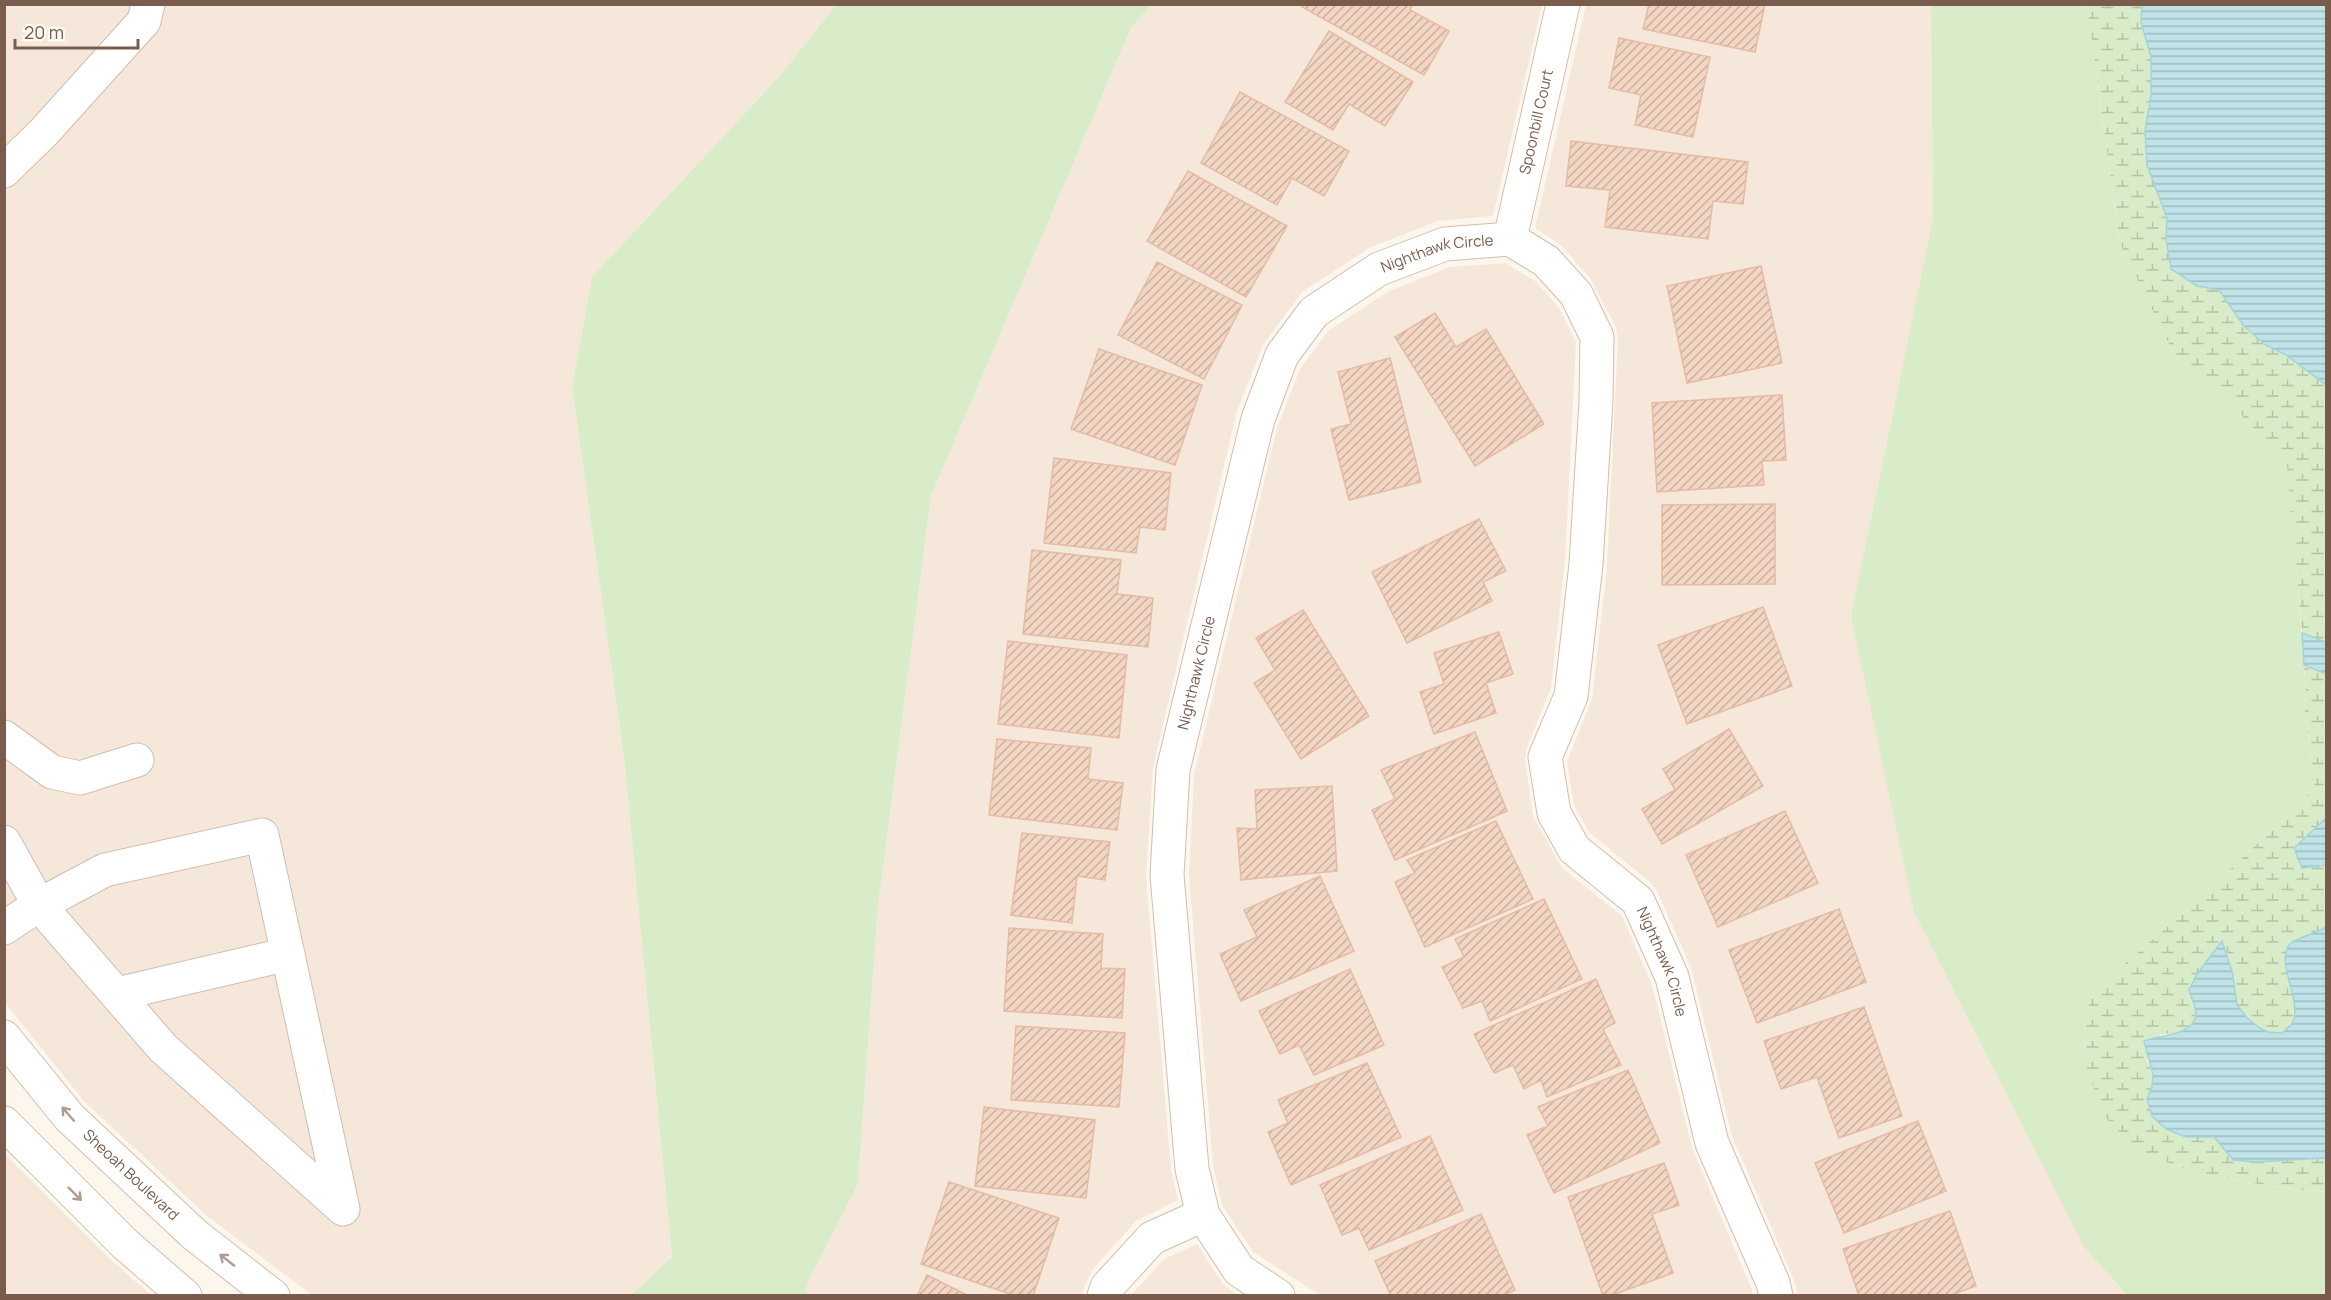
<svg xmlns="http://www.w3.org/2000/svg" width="2331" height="1300" viewBox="0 0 2331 1300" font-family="Manrope,sans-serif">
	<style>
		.residential { fill: #f5e8da }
		.green { fill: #d8ecc9 }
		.wetland { fill: url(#wetland-marsh) }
		.water { fill: url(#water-rules); stroke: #a5d3da; stroke-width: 1.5 }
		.building { fill: url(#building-hatch); stroke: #e6bba3; stroke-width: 1.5 }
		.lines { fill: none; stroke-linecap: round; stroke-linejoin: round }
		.minor-casing { stroke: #d1beb0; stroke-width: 35 }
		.minor { stroke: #fff; stroke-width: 33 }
		.oneway { stroke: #af9d94 }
		.labels { text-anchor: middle; stroke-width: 4.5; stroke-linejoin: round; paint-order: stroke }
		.street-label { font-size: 15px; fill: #7a5c4d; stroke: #fffaf3 }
	</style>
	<defs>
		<pattern id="wetland-marsh" width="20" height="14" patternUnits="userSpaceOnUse" patternTransform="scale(1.5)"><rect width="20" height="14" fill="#d8ecc9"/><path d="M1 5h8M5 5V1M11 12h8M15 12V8" fill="none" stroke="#b4c2a5"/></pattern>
		<pattern id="water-rules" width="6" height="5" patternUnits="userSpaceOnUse" patternTransform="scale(1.5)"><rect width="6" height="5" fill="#bfe3e8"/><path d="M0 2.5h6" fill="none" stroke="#a0bbbe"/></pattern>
		<pattern id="building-hatch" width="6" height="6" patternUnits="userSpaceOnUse" patternTransform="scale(1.5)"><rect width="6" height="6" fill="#f3d5c3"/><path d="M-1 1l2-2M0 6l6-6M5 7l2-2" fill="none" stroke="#cab0a1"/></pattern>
	</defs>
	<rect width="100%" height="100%" fill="#fdf6ec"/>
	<g class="residential">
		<path d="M4 5H836L779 77 592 277 572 387 624 757 672 1257 631 1295H312L207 1216 84 1101 5 1003Z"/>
		<path d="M1151 5H1542L1493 216 1438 221 1371 247 1302 292 1263 345 1237 411 1153 767 1146 876 1171 1170 1178 1200 1136 1221 1092 1270 1081 1295 806 1296 807 1284 858 1184 878 906 931 496 1131 28Z"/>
		<path d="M1586 5H1931L1933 218 1851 616 2084 1247 2127 1295H1798L1793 1278 1732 1136 1691 967 1657 891 1650 882 1590 833 1574 806 1567 762 1592 699 1607 567 1618 339 1616 327 1590 278 1561 245 1535 228Z"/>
		<path d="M1506 263 1535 281 1559 308 1576 342 1565 561 1551 688 1527 747 1525 760 1533 816 1562 868 1622 916 1652 985 1692 1148 1754 1295H1320L1253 1252 1222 1205 1213 1165 1189 876 1194 775 1277 428 1300 369 1328 331 1389 291 1450 267Z"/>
		<path d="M5 1154 112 1261 151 1295H5Z"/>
		<path d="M1197 1244 1222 1283 1236 1295H1131L1164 1259Z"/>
	</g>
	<g class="green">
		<path d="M836 5H1151L1131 28 931 496 878 906 858 1184 807 1284 806 1295H631L672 1257 624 757 572 387 592 277 779 77Z"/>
		<path d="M1931 5H2087L2120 244 2175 356 2221 393 2288 464 2306 691 2305 710 2315 788 2195 903 2093 991 2086 1015 2085 1062 2139 1152 2196 1173 2281 1188 2326 1192V1295H2127L2084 1247 1914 912 1851 616 1933 218Z"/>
	</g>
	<g class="wetland">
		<path d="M2087 5H2142L2141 22 2151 57V95L2145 131 2167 218 2166 239 2197 286 2219 290 2243 325 2264 344 2286 355 2326 385V642L2302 633 2287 464 2221 393 2175 356 2120 244Z"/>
		<path d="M2304 665 2326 674V818L2304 837 2321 867 2326 865V927L2292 942V988L2295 1002 2292 1023 2282 1033 2268 1032 2260 1028 2247 1018 2237 1005 2232 971 2227 953 2222 942 2191 999C2203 1027 2185 1032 2160 1035L2147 1060 2153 1075 2152 1116 2166 1129 2186 1137H2214L2292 1158H2326V1192L2282 1188 2196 1173 2139 1152 2103 1115 2085 1062 2086 1015 2093 991 2195 903 2315 788 2305 710 2306 691Z"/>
	</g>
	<g class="water">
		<path d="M2142 5H2326V385L2286 355 2264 344 2243 325 2219 290 2197 286 2171 269 2166 239 2167 218 2147 165 2145 131 2151 95V57L2141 22Z"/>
		<path d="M2302 633 2326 642V674L2304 665Z"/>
		<path d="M2326 818V865L2302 868 2294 848Z"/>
		<path d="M2326 927V1158L2256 1162 2233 1160 2214 1137H2186L2166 1129 2152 1116 2147 1099 2152 1087 2153 1075 2144 1041C2160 1035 2201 1035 2195 1009 2194 1002 2190 996 2189 990L2197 974 2222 941 2232 971 2237 1005 2247 1018 2260 1028 2268 1032 2282 1033C2285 1030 2291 1026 2292 1023 2304 1001 2272 959 2292 942 2297 939 2318 932 2326 927Z"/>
	</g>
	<g class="building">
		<path d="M1303 4H1413L1410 10 1449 31 1424 75 1302 7Z"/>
		<path d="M1649 4H1765L1755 52 1643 29Z"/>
		<path d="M1329 31 1413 82 1385 126 1349 104 1333 130 1285 102Z"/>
		<path d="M1619 38 1710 57 1693 137 1635 125 1641 95 1609 88Z"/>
		<path d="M1240 92 1349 151 1324 196 1292 178 1277 205 1201 163Z"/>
		<path d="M1571 141 1748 162 1743 204 1713 201 1708 239 1605 227 1610 190 1566 186Z"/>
		<path d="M1188 171 1287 226 1246 297 1147 241Z"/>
		<path d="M1157 262 1242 305 1204 379 1118 335Z"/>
		<path d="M1761 266 1782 363 1687 383 1667 286Z"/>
		<path d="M1435 313 1456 347 1486 329 1544 424 1475 466 1395 337Z"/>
		<path d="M1099 349 1202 385 1175 465 1071 429Z"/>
		<path d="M1390 358 1421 482 1349 500 1331 429 1351 424 1338 372Z"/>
		<path d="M1782 395 1786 460 1762 461 1764 485 1657 492 1652 403Z"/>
		<path d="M1054 458 1171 473 1165 530 1140 527 1136 553 1044 543Z"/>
		<path d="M1775 504V584L1662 585V505Z"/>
		<path d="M1479 519 1506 571 1483 582 1492 601 1407 643 1372 572Z"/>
		<path d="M1032 550 1121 560 1117 594 1153 598 1148 647 1023 634Z"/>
		<path d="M1763 607 1792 686 1687 724 1658 645Z"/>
		<path d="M1303 610 1369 716 1301 759 1254 683 1275 670 1256 638Z"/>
		<path d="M1499 632 1513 674 1486 683 1496 713 1434 734 1420 692 1444 684 1434 653Z"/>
		<path d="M1008 641 1127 655 1119 738 998 724Z"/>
		<path d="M1729 729 1763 786 1662 844 1642 809 1675 790 1663 769Z"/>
		<path d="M1475 732 1507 811 1395 860 1372 810 1395 799 1381 770Z"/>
		<path d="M997 739 1091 748 1088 779 1123 783 1117 830 989 815Z"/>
		<path d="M1332 786 1337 871 1241 880 1237 828 1257 829 1255 790Z"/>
		<path d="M1785 811 1818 883 1718 927 1686 855Z"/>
		<path d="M1496 821 1533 899 1425 947 1395 882 1415 873 1407 860Z"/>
		<path d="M1022 833 1110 842 1105 880 1077 876 1072 923 1011 915Z"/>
		<path d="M1320 876 1354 951 1241 1001 1220 954 1257 937 1244 910Z"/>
		<path d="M1544 899 1582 979 1490 1021 1482 1001 1463 1008 1442 967 1464 957 1455 939Z"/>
		<path d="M1839 909 1866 982 1757 1023 1729 950Z"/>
		<path d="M1009 928 1103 934 1101 968 1125 969 1122 1018 1004 1011Z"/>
		<path d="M1350 969 1384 1045 1314 1075 1299 1045 1280 1054 1259 1011Z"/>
		<path d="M1596 979 1615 1023 1603 1029 1621 1065 1547 1097 1541 1080 1524 1089 1513 1065 1494 1073 1474 1034Z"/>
		<path d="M1864 1007 1902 1116 1839 1138 1817 1077 1781 1089 1764 1041Z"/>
		<path d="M1016 1026 1125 1033 1119 1107 1011 1100Z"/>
		<path d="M1367 1063 1401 1137 1291 1185 1268 1132 1288 1123 1278 1100Z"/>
		<path d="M1628 1070 1660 1143 1554 1193 1527 1135 1548 1126 1538 1107Z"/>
		<path d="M984 1107 1095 1120 1086 1198 975 1186Z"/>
		<path d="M1918 1121 1946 1191 1844 1233 1815 1163Z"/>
		<path d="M1430 1136 1463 1210 1369 1250 1359 1228 1342 1235 1320 1185Z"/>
		<path d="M1664 1163 1679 1205 1652 1214 1673 1273 1610 1296H1603L1568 1197Z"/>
		<path d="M949 1182 1059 1218 1033 1296H1016L921 1264Z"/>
		<path d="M1950 1211 1976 1286 1949 1296H1859L1843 1249Z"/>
		<path d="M1481 1214 1515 1290 1501 1296H1391L1375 1261Z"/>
		<path d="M927 1275 969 1296H917Z"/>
	</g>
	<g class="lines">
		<defs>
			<g id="minor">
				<path d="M4 171 44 132 144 21 148 4"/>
				<path id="s1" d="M1510 239 1563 4"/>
				<path d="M4 737 52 772 80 778 137 760"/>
				<path d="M4 842 39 905 163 1048 343 1209 262 835 105 870 39 905 4 928"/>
				<path d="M117 994 288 954"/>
				<path id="s2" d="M4 1037 70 1118 195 1235 273 1296"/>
				<path d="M4 1123 125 1244 185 1296"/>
				<path d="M1104 1296 1107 1287 1152 1238 1203 1215"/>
				<path id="s3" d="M1278 1296 1239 1270 1203 1215 1192 1169 1167 875 1173 770 1258 419 1282 355 1314 312 1379 269 1445 244 1510 239 1546 261 1576 294 1597 337 1596 401 1586 564 1571 696 1545 757 1554 813 1574 849 1638 901 1672 977 1712 1143 1773 1283 1776 1296"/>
			</g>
		</defs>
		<use href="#minor" class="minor-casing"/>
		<use href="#minor" class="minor"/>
	</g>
	<defs><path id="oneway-shaft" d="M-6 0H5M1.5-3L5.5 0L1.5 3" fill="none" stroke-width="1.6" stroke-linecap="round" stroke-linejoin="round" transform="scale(1.5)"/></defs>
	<g class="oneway">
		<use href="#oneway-shaft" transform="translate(68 1114) rotate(-131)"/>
		<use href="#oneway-shaft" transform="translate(75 1194) rotate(45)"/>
		<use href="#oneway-shaft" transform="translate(227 1260) rotate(-142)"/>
	</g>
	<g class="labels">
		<g class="street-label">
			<text dy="5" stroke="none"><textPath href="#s1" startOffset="120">Spoonbill Court</textPath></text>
			<text dy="5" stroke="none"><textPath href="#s3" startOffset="1182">Nighthawk Circle</textPath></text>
			<text dy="5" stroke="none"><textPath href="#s3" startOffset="660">Nighthawk Circle</textPath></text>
			<text dy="5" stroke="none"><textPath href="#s3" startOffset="2064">Nighthawk Circle</textPath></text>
			<text dy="5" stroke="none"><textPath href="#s2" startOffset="188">Sheoah Boulevard</textPath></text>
		</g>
	</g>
	<rect width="2331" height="1300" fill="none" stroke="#7a5c4d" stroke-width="12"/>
	<path d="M15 39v9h123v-9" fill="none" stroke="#7a5c4d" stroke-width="3"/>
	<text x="24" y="39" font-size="18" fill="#7a5c4d" stroke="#fffaf3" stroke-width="4.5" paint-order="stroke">20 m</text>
</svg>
